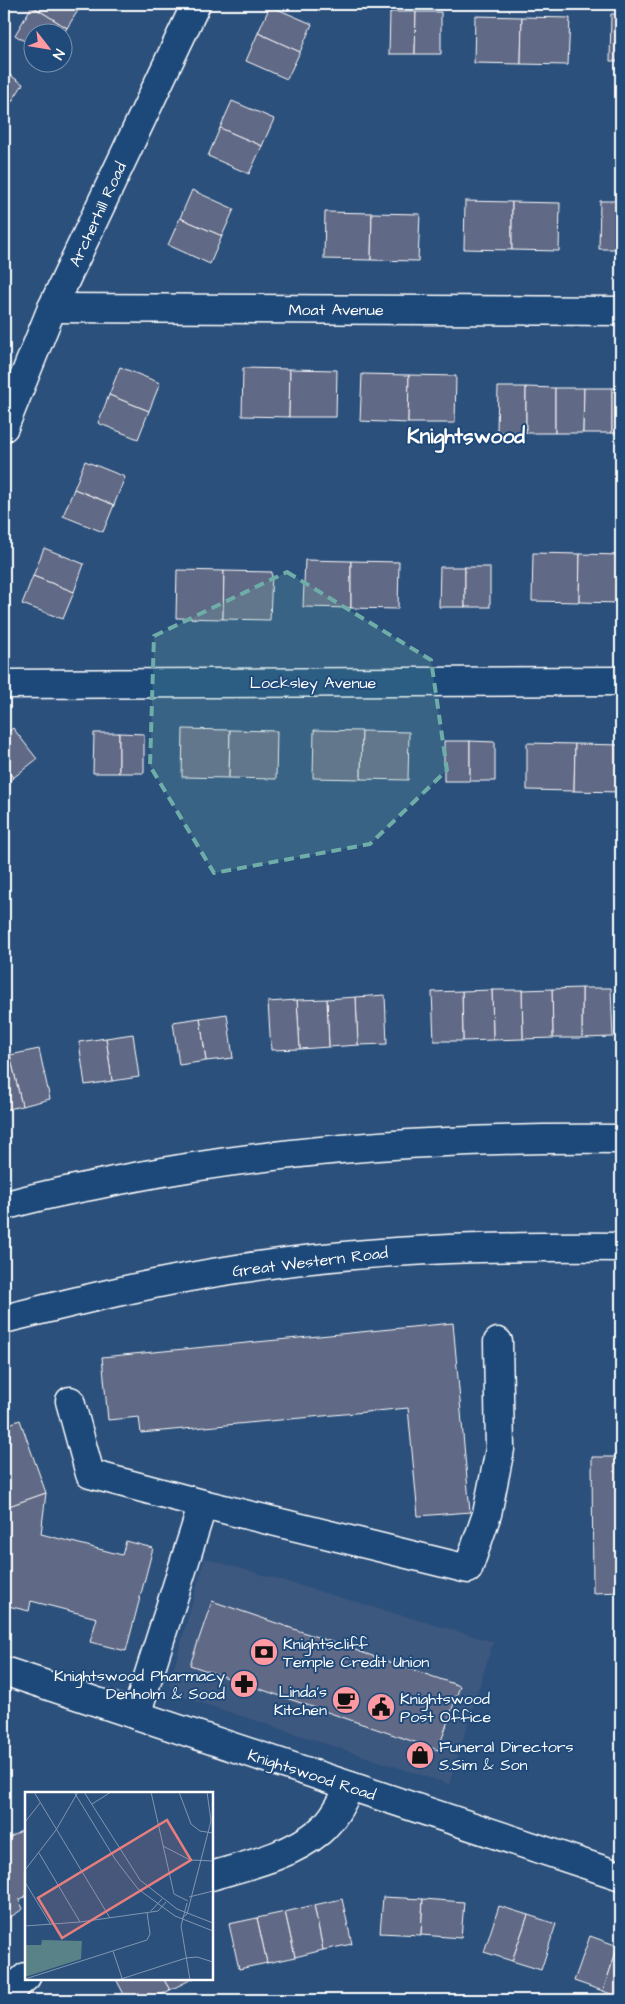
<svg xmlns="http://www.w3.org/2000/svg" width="625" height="2004" viewBox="0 0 625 2004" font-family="'Architects Daughter',sans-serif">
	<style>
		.built { fill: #3c587f }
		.building { fill: #616985; stroke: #fff }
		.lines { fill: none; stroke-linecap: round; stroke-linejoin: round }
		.minor-casing { stroke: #fff; stroke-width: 31 }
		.major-casing { stroke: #fff; stroke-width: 31 }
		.minor { stroke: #1f4a7a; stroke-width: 28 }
		.major { stroke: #1f4a7a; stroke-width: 28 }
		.marked { fill: #6fada8; fill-opacity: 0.2; stroke: #6fada8; stroke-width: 4; stroke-dasharray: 10 6; stroke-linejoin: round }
		.labels { text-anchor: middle; stroke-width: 4; stroke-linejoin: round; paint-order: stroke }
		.street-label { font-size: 16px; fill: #fff; stroke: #1f4a7a }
		.poi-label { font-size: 16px; fill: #fff; stroke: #1f4a7a; text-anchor: start }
		.district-label { font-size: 21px; font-weight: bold; fill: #fff; stroke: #1f4a7a }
		.inset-road { fill: none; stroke: #8096b0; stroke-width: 1 }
		.view { fill: #e67e7e; fill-opacity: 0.15; stroke: #e67e7e; stroke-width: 2.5 }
		.inset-edge { fill: none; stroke: #fff; stroke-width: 2.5 }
	</style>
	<rect width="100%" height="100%" fill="#2c507c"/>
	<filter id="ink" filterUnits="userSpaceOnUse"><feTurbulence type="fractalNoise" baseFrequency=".02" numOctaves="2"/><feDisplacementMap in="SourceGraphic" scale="10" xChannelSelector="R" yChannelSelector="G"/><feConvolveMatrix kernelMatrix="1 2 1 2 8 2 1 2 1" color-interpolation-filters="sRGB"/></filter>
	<g filter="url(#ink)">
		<path class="built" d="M205 1558 493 1642 449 1784 180 1696 169 1685Z"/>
		<g class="building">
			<path d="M33 4H82L67 28 32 6Z"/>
			<path d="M32 6 67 28 62 36V32H32V46L15 35Z"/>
			<path d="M270 6 312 24 300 52 258 33Z"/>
			<path d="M390 12H416L415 54H389Z"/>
			<path d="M416 12H441V54H415Z"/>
			<path d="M611 14H621V61H610Z"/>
			<path d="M475 16 522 17 521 64 474 63Z"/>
			<path d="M522 17 570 18 568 65 521 64Z"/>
			<path d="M258 33 300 52 287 79 246 61Z"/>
			<path d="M4 71 23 84 4 114Z"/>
			<path d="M232 101 274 119 262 146 220 128Z"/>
			<path d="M220 128 262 146 249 174 208 156Z"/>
			<path d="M192 190 234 209 222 236 180 218Z"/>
			<path d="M465 201 512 202V250L464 249Z"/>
			<path d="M600 201H621V249H599Z"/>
			<path d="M512 202 560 203 559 251 512 250Z"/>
			<path d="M325 212 372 213 371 260 324 259Z"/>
			<path d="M372 213 420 214 418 261 371 260Z"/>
			<path d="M180 218 222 236 210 264 168 245Z"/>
			<path d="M120 367 160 383 149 411 109 395Z"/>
			<path d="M243 368 290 369 289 417 242 416Z"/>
			<path d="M290 369 337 370 336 417H289Z"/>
			<path d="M362 374 409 375 408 423 360 421Z"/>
			<path d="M409 375 456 376 455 423H408Z"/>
			<path d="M498 387H526V433L497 432Z"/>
			<path d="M526 387 555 388V433H526Z"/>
			<path d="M555 388H584L583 433H555Z"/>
			<path d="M584 388H612V433H583Z"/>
			<rect x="612" y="388" width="9" height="45"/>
			<path d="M109 395 149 411 138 439 98 423Z"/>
			<path d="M85 461 125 477 114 505 74 489Z"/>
			<path d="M74 489 114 505 103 532 63 516Z"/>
			<path d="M44 548 84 564 74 592 33 576Z"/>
			<path d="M533 553 580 554 579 602 532 601Z"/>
			<path d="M580 554 621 555V603L579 602Z"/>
			<path d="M305 560 351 561V608L303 607Z"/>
			<path d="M351 561 399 562 398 609 351 608Z"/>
			<path d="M440 567H465V607H439Z"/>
			<rect x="465" y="567" width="25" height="40"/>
			<path d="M177 570 224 571 223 619 176 618Z"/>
			<path d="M224 571 272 572 270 620 223 619Z"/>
			<path d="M33 576 74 592 63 619 22 604Z"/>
			<path d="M13 728 37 759 13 778 4 765V735Z"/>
			<path d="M183 729 230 730 229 778 182 777Z"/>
			<path d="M230 730 277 731 276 779 229 778Z"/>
			<path d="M314 730 362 731 361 779 313 778Z"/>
			<path d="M362 731 409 732 408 780 361 779Z"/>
			<path d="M94 733H119V773H93Z"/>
			<path d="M119 733 144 734V773H119Z"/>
			<rect x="444" y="741" width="26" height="40"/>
			<path d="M470 741 495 742V781H470Z"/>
			<path d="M527 743 575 744 574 791 527 790Z"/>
			<path d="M575 744 621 745V792L574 791Z"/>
			<path d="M4 765 13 778 4 785Z"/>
			<path d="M582 988H611L613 1037 582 1038Z"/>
			<path d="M582 988V1038H553L552 989Z"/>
			<path d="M552 989 553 1038 523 1039 522 990Z"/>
			<path d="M492 990H522L523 1039 493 1040Z"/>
			<path d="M492 990 493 1040 463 1041 462 991Z"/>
			<path d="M462 991 463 1041H434L432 992Z"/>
			<path d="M385 995 387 1044 358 1045 356 997Z"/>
			<path d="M356 997 358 1045 329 1047 327 999Z"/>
			<path d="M327 999 329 1047 300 1049 297 1000Z"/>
			<path d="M297 1000 300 1049 271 1050 268 1002Z"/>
			<path d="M227 1014 233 1058 206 1061 200 1018Z"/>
			<path d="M200 1018 206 1061 179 1065 173 1022Z"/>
			<path d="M133 1034 139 1077 112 1081 106 1038Z"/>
			<path d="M106 1038 112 1081 85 1085 79 1042Z"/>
			<path d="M39 1049 50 1099 22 1106 10 1055Z"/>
			<path d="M10 1055 22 1106 4 1110V1057Z"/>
			<path d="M453 1323 470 1512 418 1516 408 1408 141 1433 139 1417 108 1420 102 1357Z"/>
			<path d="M20 1420 46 1493 4 1508V1426Z"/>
			<path d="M592 1457H621V1592L593 1593Z"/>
			<path d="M46 1493 41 1534 122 1555 126 1541 153 1548 126 1651 90 1642 97 1618 31 1601 29 1611 4 1605V1524L9 1506Z"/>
			<path d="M212 1601 460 1686 438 1750 190 1665Z"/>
			<path d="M26 1828V1896L19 1900 23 1909 4 1921V1841Z"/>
			<path d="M383 1897 423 1899 421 1935 380 1933Z"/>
			<path d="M342 1899 352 1944 323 1950 314 1905Z"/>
			<path d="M423 1899 464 1902 461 1938 421 1935Z"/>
			<path d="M314 1905 323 1950 295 1957 285 1912Z"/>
			<path d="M499 1906 528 1915 512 1961 484 1952Z"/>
			<path d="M285 1912 295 1957 267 1963 257 1918Z"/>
			<path d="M528 1915 556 1924 541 1970 512 1961Z"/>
			<path d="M257 1918 267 1963 239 1969 229 1924Z"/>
			<path d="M590 1936 618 1946 603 1991 574 1981Z"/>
			<path d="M618 1946 621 1947V1998L603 1991Z"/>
			<path d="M119 1978H163L170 1990 151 2000H127L116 1979Z"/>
			<path d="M163 1978H194L170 1990Z"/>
		</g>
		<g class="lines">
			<defs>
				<g id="minor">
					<path d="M52 308 621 311"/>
					<path d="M4 427 52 308 196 4"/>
					<path d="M4 684 621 681"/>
					<path d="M70 1401 90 1474 203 1504"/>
					<path d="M4 1671 621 1876"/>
					<path d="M136 1715 203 1504 468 1569 487 1514 500 1449 498 1342"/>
					<path d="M211 1876C248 1865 290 1856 320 1831 334 1819 342 1802 350 1786"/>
					<path d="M4 1996 26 1977"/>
				</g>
				<g id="major">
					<path d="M4 1206C40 1195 77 1189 114 1181 281 1148 451 1137 621 1139"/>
					<path d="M4 1319C81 1300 158 1281 237 1269 363 1249 493 1246 621 1247"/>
				</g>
			</defs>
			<use href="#minor" class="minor-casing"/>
			<use href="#major" class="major-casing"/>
			<use href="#minor" class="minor"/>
			<use href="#major" class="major"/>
		</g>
	</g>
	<path class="marked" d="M287 572 431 660 447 770 370 844 214 873 150 766 154 636Z"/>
	<defs>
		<symbol id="bank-disc" viewBox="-11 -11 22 22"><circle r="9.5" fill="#ff9aa2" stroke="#1f4a7a"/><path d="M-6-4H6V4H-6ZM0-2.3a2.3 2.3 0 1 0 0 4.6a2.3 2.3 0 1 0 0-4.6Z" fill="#111"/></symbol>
		<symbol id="pharmacy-disc" viewBox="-11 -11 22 22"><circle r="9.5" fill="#ff9aa2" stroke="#1f4a7a"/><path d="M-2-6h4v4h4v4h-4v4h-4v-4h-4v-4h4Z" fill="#111"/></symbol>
		<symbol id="cafe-disc" viewBox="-11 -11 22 22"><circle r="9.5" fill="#ff9aa2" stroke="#1f4a7a"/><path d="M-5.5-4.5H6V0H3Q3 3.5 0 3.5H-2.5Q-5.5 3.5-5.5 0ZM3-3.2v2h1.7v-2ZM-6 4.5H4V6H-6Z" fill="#111"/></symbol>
		<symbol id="civic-disc" viewBox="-11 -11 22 22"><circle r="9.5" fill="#ff9aa2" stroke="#1f4a7a"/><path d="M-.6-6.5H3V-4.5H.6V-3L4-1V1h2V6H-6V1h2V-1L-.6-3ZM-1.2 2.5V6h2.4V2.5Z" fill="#111"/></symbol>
		<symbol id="shop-disc" viewBox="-11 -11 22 22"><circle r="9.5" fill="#ff9aa2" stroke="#1f4a7a"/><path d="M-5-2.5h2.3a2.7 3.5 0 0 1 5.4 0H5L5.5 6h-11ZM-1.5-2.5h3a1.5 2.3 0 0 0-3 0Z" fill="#111"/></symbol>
	</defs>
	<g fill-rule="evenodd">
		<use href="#bank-disc" x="248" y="1636" width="32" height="32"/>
		<use href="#pharmacy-disc" x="228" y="1668" width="32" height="32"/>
		<use href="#cafe-disc" x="330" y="1684" width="32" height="32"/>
		<use href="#civic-disc" x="365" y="1691" width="32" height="32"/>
		<use href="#shop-disc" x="404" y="1739" width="32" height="32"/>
	</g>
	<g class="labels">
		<g class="street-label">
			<text transform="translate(97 214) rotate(-65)" y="6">Archerhill Road</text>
			<text x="336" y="315">Moat Avenue</text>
			<text x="313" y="688">Locksley Avenue</text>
			<text transform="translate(310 1261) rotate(-7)" y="6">Great Western Road</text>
			<text transform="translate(312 1774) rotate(18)" y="6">Knightswood Road</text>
		</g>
		<g class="poi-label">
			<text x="283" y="1649">Knightscliff<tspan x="283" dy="18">Temple Credit Union</tspan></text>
			<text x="225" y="1681" text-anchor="end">Knightswood Pharmacy<tspan x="225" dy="18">Denholm &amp; Sood</tspan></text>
			<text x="327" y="1697" text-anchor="end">Linda's<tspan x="327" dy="18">Kitchen</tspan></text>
			<text x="400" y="1704">Knightswood<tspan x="400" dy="18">Post Office</tspan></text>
			<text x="439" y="1752">Funeral Directors<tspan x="439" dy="18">S.Sim &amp; Son</tspan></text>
		</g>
		<g class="district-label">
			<text x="466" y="443">Knightswood</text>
		</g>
	</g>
	<g transform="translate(25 1792)">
		<rect width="188" height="188" fill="#2c507c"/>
		<path d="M17 148 57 149 56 167 0 185 1 153H16Z" fill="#598188"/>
		<path class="inset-road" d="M9 0 85 126M49 0 90 67 113 97 150 124 188 139M59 0 115 88 152 117 188 131M126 0 149 102 163 109M154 0 166 32 175 39 188 41M67 12 86 0M0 30 15 11M138 54 165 68 188 69M14 61 55 130M0 78 31 38 53 0M0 90 26 133M164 105 188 99M162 111 156 134 165 188M126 119 137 107M157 126 162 122 186 29 182 0M0 134 55 130 133 119 141 110M88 159 97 186M0 187 122 148 125 142 122 120M93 188 161 166 172 165 188 170"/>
		<path class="view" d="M142 28 166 68 37 146 13 106Z"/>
		<rect width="188" height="188" class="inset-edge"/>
	</g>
	<rect width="625" height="2004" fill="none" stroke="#1f4a7a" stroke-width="20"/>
	<rect x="10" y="10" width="605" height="1984" fill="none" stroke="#fff" stroke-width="2" filter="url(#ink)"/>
	<g transform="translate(48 48) rotate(121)"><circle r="24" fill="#1f4a7a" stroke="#7992af"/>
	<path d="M0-4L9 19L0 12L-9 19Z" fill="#ff9aa2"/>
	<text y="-8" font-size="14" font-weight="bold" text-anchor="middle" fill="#ffffff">N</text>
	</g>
</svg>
